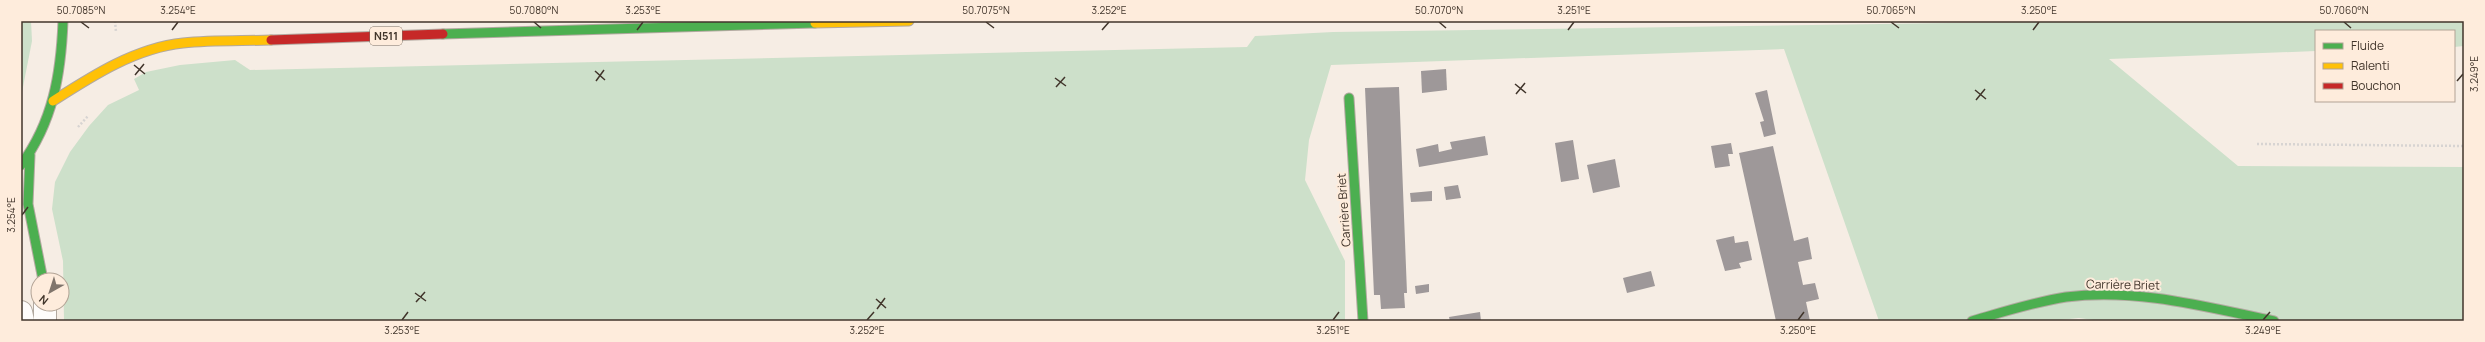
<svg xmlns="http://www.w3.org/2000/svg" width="2485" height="342" viewBox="0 0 2485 342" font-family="Manrope,sans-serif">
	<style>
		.green { fill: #cde0ca }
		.building { fill: #9e9899 }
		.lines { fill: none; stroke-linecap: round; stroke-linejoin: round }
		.street-casing { stroke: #b2a9a0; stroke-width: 24 }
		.fast-casing { stroke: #b2a9a0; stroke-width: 11 }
		.slow-casing { stroke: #b2a9a0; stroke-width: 11 }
		.jam-casing { stroke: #b2a9a0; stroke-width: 11 }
		.path { stroke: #d7d4d2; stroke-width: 2.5; stroke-dasharray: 2 2; stroke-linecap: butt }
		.street { stroke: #fefcfb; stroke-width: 22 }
		.fast { stroke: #4caf50; stroke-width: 9 }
		.slow { stroke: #ffc107; stroke-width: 9 }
		.jam { stroke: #c62828; stroke-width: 9 }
		.ticks { fill: none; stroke: #41352b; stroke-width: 1.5 }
		.labels { text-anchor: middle; stroke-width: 4; stroke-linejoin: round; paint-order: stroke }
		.shield { fill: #feecdc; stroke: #7a6c60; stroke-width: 1 }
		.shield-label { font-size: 11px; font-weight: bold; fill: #41352b }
		.street-label { font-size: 12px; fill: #41352b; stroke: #feecdc }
		.neatline { fill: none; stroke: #41352b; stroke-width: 1.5 }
		.ticks-label { font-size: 10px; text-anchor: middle; fill: #41352b }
	</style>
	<rect width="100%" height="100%" fill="#f6ede4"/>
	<g class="green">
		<path d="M21 21H31L32 41 21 97Z"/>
		<path d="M2091 21H2464V46L2454 47V31H2316V51L2109 59 2238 166 2464 167V321H2101L2079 318 2050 321H1879L1784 49 1331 65 1309 140 1305 180 1345 261V321H64L63 261 52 209 55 182 70 152 89 126 108 105 139 90 134 79 146 72 180 65 235 60 250 70 1247 47 1255 36 1333 32Z"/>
	</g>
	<g class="building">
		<path d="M1446 69 1447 90 1422 93 1421 71Z"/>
		<path d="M1399 87 1407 293H1404L1405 308 1381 309 1380 295H1374L1365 88Z"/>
		<path d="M1767 90 1776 134 1764 137 1760 122 1764 121 1755 93Z"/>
		<path d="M1485 136 1488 155 1419 167 1416 149 1438 144 1439 152 1452 149 1450 142Z"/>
		<path d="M1573 140 1579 179 1561 182 1555 143Z"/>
		<path d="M1731 143 1733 154H1728L1730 166 1715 168 1711 146Z"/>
		<path d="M1773 146 1794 241 1808 237 1812 259 1798 262 1803 285 1815 283 1819 299 1806 302 1810 321H1776L1739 153Z"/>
		<path d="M1615 159 1620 187 1593 193 1587 165Z"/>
		<path d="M1458 185 1461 198 1446 200 1444 187Z"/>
		<path d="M1432 191V201L1411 202 1410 193Z"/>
		<path d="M1734 236 1735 243 1748 241 1752 260 1739 263 1741 268 1725 271 1716 240Z"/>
		<path d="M1651 271 1655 286 1627 293 1623 278Z"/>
		<path d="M1429 284V292L1416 294 1415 286Z"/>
		<path d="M1480 312 1481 321H1450L1449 317Z"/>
	</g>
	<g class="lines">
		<defs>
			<g id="street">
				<path d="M45 304V321"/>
				<path d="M21 312 23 321"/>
			</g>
			<g id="fast">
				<path d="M443 34 815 23"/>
				<path d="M1349 98 1363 321"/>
				<path d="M30 155 28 204 43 280"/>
				<path d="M21 165C53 122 61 74 63 21"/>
				<path d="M1972 321C2003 312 2034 302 2066 297 2137 288 2206 307 2274 321"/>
			</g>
			<g id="slow">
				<path d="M815 23 909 21"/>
				<path d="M53 101C92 76 135 48 183 43 212 40 242 41 271 40"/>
			</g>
			<path id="jam" d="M271 40 443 34"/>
		</defs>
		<use href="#street" class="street-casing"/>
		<use href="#fast" class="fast-casing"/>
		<use href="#slow" class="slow-casing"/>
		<use href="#jam" class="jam-casing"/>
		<g class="path">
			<path d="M115 21 116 32"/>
			<path d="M78 127 88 116"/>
			<path d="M2257 144 2464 146"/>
		</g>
		<use href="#street" class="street"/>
		<use href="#fast" class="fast"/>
		<use href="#slow" class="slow"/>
		<use href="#jam" class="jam"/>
	</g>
	<path class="ticks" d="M81 22 89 28M534 22 541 28M986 22 994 28M1439 22 1446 28M1891 22 1899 28M2344 22 2351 28M172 30 178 22M637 30 643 22M1102 30 1109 22M1568 30 1574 22M2033 30 2039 22M134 65 145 74M595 71 605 80M135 75 144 64M1055 78 1066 86M596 81 604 70M2457 81 2463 74M1515 84 1526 93M1056 87 1065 77M1975 90 1986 99M1516 94 1525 83M1976 100 1985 89M22 215 28 207M415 293 426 301M876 299 886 308M416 302 425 292M877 309 885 298M402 320 408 312M867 320 874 312M1333 320 1339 312M1798 320 1804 312M2263 320 2270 312"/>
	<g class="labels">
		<rect class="shield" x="370" y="27" width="32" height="18" rx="3"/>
		<g class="shield-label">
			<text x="386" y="40">N511</text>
		</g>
		<g class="street-label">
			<text transform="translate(1344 210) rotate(-94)" y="4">Carrière Briet</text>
			<text transform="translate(2123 285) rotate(1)" y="4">Carrière Briet</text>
		</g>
	</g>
	<rect width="2485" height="342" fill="none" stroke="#feecdc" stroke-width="44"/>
	<rect x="2315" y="30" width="140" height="72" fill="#feecdc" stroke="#b2a395"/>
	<rect x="2323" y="43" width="20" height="6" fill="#4caf50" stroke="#b2a395"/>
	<text x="2351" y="50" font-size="12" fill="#41352b">Fluide</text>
	<rect x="2323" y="63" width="20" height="6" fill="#ffc107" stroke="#b2a395"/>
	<text x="2351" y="70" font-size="12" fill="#41352b">Ralenti</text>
	<rect x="2323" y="83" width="20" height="6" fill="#c62828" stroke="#b2a395"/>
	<text x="2351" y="90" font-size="12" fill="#41352b">Bouchon</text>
	<g transform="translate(50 292) rotate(219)"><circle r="19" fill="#feecdc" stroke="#b2a395"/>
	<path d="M0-3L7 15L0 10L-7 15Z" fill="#80756c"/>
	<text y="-6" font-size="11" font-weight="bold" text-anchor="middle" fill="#41352b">N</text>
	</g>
	<rect x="22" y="22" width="2441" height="298" class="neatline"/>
	<g class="ticks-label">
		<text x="81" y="14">50.7085°N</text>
		<text x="178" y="14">3.254°E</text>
		<text x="534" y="14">50.7080°N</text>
		<text x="643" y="14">3.253°E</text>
		<text x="986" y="14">50.7075°N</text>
		<text x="1109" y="14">3.252°E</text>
		<text x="1439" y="14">50.7070°N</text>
		<text x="1574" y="14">3.251°E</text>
		<text x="1891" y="14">50.7065°N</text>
		<text x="2039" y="14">3.250°E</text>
		<text x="2344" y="14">50.7060°N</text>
		<text transform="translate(2474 74) rotate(-90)" y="4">3.249°E</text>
		<text transform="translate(11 215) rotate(-90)" y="4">3.254°E</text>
		<text x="402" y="334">3.253°E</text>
		<text x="867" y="334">3.252°E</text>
		<text x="1333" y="334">3.251°E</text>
		<text x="1798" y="334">3.250°E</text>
		<text x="2263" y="334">3.249°E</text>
	</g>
</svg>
